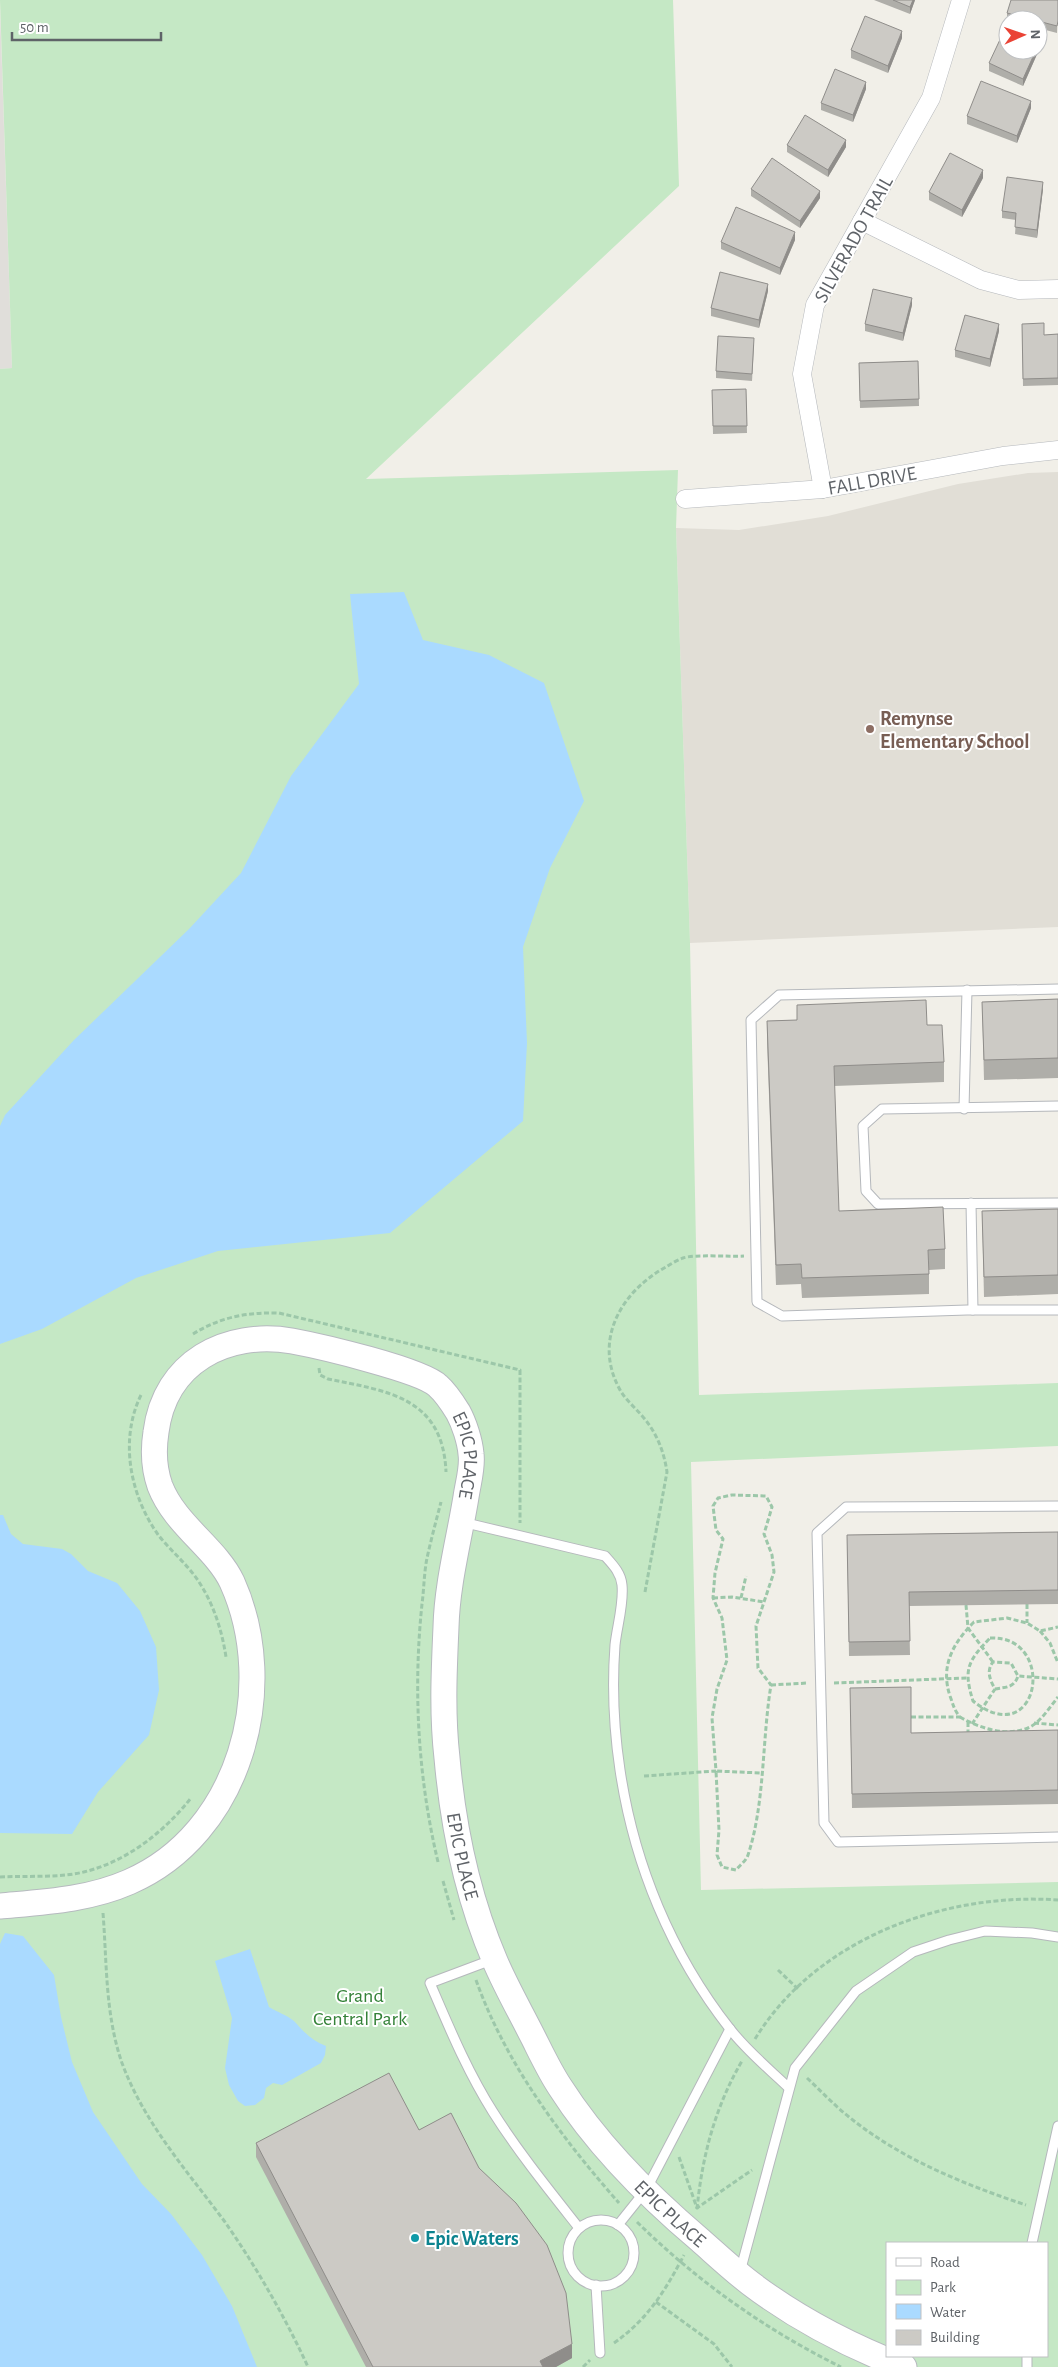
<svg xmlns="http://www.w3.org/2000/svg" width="1058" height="2367" viewBox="0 0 1058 2367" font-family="'Alegreya Sans',sans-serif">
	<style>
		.industrial { fill: #e0deda }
		.education { fill: #e1ded6 }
		.green { fill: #c5e8c5; fill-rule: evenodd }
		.water { fill: #aadaff }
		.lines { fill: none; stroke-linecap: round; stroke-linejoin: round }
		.lane-casing { stroke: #b5b8bc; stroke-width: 11 }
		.street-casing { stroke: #b5b8bc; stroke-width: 19 }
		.secondary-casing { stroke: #b6babf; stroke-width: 27 }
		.path { stroke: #9cc7a9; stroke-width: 3; stroke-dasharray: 5 2.5; stroke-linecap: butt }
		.lane { stroke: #fff; stroke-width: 9 }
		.street { stroke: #fff; stroke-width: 18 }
		.secondary { stroke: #fff; stroke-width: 25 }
		.wall { fill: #afaea9 }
		.shaded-wall { fill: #8f8d8a }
		.building { fill: #cccac5; stroke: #8f8d8a }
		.education-dot { fill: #8d6e63; stroke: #fff; stroke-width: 2 }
		.culture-dot { fill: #0f9aa8; stroke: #fff; stroke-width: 2 }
		.labels { text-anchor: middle; stroke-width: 4; stroke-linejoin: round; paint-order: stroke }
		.street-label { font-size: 20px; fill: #5f6368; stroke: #fff }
		.education-label { font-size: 20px; font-weight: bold; fill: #785e54; stroke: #fff; text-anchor: start }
		.park-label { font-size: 20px; fill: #348238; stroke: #fff }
		.culture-label { font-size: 20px; font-weight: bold; fill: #0d838f; stroke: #fff; text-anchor: start }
	</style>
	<rect width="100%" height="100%" fill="#f1efe8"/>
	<path class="industrial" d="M0 8 12 368 0 369Z"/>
	<path class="education" d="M1058 472V927L690 943 676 528 739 530 828 516 958 484 1028 473Z"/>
	<path class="green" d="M0 0H673L679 186 366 479 678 470 676 528 690 943 699 1395 1058 1383V1446L691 1462 701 1890 1058 1882V2367H0V369L12 368ZM887 2243H1047V2356H887Z"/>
	<g class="water">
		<path d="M404 592 423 640 489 655 544 683 584 801 550 868 523 947 527 1043 523 1121 390 1233 218 1251 136 1278 42 1329 0 1344V1126L5 1115 74 1040 189 929 241 873 291 776 359 684 350 594Z"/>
		<path d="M0 1515H3L11 1534 23 1544 62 1549 71 1554 88 1571 117 1583 140 1611 156 1647 159 1690 149 1735 98 1792 72 1834 0 1833Z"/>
		<path d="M5 1933 23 1936 54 1975 61 2017 72 2062 93 2112 142 2184 171 2214 202 2255 232 2306 257 2367H0V1944Z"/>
		<path d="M250 1949 269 2007C277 2012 287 2015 294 2021 303 2031 312 2041 326 2046L325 2055 321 2063 282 2085 273 2083 266 2088 264 2098 255 2105 245 2106 238 2101 229 2085 225 2068 232 2018 215 1961Z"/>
	</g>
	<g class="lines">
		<defs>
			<g id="lane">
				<path d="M1058 989 779 995 751 1020 757 1302 782 1316 967 1310H1058"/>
				<path d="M1058 1106 882 1109 863 1126 866 1191 878 1204 1058 1203"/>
				<path d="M964 1109 967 990"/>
				<path d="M971 1203 973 1310"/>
				<path d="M1058 1506 846 1507 817 1533 824 1823 838 1842 1058 1837"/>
				<path d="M462 1522 605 1556C613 1565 621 1573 622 1585 624 1604 617 1626 615 1645 612 1686 614 1730 620 1770 634 1864 671 1954 730 2029 747 2051 769 2069 789 2088"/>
				<path d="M494 1959 430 1983C449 2027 467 2071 493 2112 519 2153 549 2190 579 2228"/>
				<circle cx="601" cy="2253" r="33"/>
				<path d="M618 2225 646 2190 730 2029"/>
				<path d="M1032 2243 1058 2126"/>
				<path d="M740 2272 795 2068 856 1991 913 1952 949 1940 985 1931 1032 1933 1058 1937"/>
				<path d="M596 2285 600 2353"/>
				<path d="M1027 2356V2367"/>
			</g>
			<g id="street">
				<path d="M862 221 981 280 1019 290 1058 289"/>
				<path d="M823 489 802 374 815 305 931 98 961 0"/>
				<path d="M685 499 823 489 1003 456 1058 450"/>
			</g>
			<g id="secondary">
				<path id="s1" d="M0 1906C44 1902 88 1900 129 1882 240 1834 280 1688 232 1582 216 1548 175 1525 160 1486 154 1469 153 1451 156 1432 165 1362 226 1330 292 1341 319 1346 422 1370 438 1386 445 1392 453 1404 458 1412 464 1423 470 1441 471 1454 473 1467 468 1483 466 1497 459 1540 447 1584 446 1627 444 1671 442 1714 447 1758 453 1826 468 1898 495 1961 506 1987 521 2013 534 2039 542 2055 550 2072 560 2087 597 2145 648 2196 700 2240 717 2255 733 2270 750 2283 796 2318 850 2346 904 2367"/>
			</g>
		</defs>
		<use href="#lane" class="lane-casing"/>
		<use href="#street" class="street-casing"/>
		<use href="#secondary" class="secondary-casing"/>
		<g class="path">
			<path d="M193 1334C220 1317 248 1312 279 1313L520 1370V1523"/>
			<path d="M319 1368 320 1375 328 1379C387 1391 443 1397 446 1472"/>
			<path d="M141 1395C119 1440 130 1496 159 1536 172 1552 188 1565 199 1582 214 1605 222 1631 226 1657"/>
			<path d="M645 1592 667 1472C664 1452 657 1433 643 1417 635 1407 625 1400 619 1388 593 1339 622 1291 666 1267 671 1264 677 1260 683 1258 695 1254 729 1257 744 1256"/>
			<path d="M713 1598 732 1597 764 1602"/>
			<path d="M741 1598 746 1576"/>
			<path d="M1027 1604V1623"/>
			<path d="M966 1605 968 1628 993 1662"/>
			<path d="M1040 1631 1050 1643 1058 1663"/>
			<path d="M990 1638C1058 1635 1040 1754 973 1701 963 1669 968 1661 990 1638Z"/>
			<path d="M834 1683 967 1678"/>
			<path d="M771 1685 808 1683"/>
			<path d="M995 1689C1006 1687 1014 1688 1018 1676"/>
			<path d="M911 1717H960C954 1710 953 1704 950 1696 940 1666 953 1643 974 1622L1007 1618 1027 1623 1040 1631 1058 1627"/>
			<path d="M960 1717C979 1728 1006 1737 1028 1728 1040 1723 1050 1707 1058 1697"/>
			<path d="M968 1722V1736"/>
			<path d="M1034 1723 1058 1725"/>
			<path d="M972 1724 995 1689C990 1680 986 1671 993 1662L1011 1663 1018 1676 1058 1679"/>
			<path d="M644 1776 716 1771 712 1718 717 1689 727 1660 722 1618 713 1598 715 1573 723 1539 716 1530 713 1506 718 1498 732 1495 766 1496 772 1507 764 1534 772 1555 774 1572 756 1626 758 1668 771 1685C762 1739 765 1804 748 1855 746 1861 740 1865 736 1870L722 1867 717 1855 719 1830 716 1771 761 1773"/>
			<path d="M438 1862C418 1778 413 1690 422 1604 424 1589 424 1573 427 1558 431 1540 436 1521 441 1502"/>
			<path d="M0 1877C22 1876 44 1877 66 1875 116 1870 161 1836 191 1798"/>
			<path d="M443 1881 454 1920"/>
			<path d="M103 1913C107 1964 105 2014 122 2063 144 2123 188 2172 225 2222 257 2268 285 2317 308 2367"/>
			<path d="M778 1970 798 1989"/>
			<path d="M476 1980C506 2064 561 2137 619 2203"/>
			<path d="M755 2039C817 1938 945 1892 1058 1900"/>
			<path d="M807 2078C821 2091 834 2105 849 2117 901 2159 963 2184 1026 2205"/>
			<path d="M679 2157 697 2208 752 2170"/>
			<path d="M697 2209C702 2157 715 2107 742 2061"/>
			<path d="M637 2222C697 2281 766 2330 841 2367"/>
			<path d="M656 2302 714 2344 732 2367"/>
			<path d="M614 2343C648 2319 665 2291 684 2255"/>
			<path d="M583 2367 590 2360"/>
		</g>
		<use href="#lane" class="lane"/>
		<use href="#street" class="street"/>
		<use href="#secondary" class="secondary"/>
	</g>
	<g class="wall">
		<path d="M874 0H915L910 14Z"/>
		<path d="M1058 0 1057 33 1038 28V20H1007V13Z"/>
		<path d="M902 38 888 73 851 58V50Z"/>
		<path d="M1038 52 1023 86 989 71V63Z"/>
		<path d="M866 89 853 122 821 110V103Z"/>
		<path d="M1031 108 1017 143 967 124V116Z"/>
		<path d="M787 145 846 147 828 177 787 152Z"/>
		<path d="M983 178 962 217 929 200V192Z"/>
		<path d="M751 189 820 198 800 228 751 196Z"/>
		<path d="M1043 189 1037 238 1015 234 1016 220 1002 218V211Z"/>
		<path d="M795 240 780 275 721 249V242Z"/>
		<path d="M768 291 759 328 711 316V308Z"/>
		<path d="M912 305 903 341 865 331V324Z"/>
		<path d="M1022 324 1044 335 1058 334V385L1023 386Z"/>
		<path d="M999 331 990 367 955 357V350Z"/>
		<path d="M754 345 752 381 716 378V371Z"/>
		<path d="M918 361 919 406 860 408 859 363Z"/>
		<path d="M746 389 747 433 713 434 712 390Z"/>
		<path d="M1058 999V1078L984 1080 982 1002Z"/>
		<path d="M797 1005 927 1025 944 1062V1082L834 1086 839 1211 945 1249V1269L929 1270V1294L802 1298 801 1284 776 1285 767 1041V1021L797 1020Z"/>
		<path d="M1058 1209V1294L984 1297 982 1211Z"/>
		<path d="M1058 1532V1604L909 1606 910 1655 849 1656 847 1535Z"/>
		<path d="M850 1688 911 1733 1058 1731V1804L852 1808Z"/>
		<path d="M419 2130 572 2358 556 2367H366L256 2157V2143Z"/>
	</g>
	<g class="shaded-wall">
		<path d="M913 0H915L910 14V7Z"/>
		<path d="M902 31V38L888 73V66Z"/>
		<path d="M1038 44V52L1023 86V79L1036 50H1038Z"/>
		<path d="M866 82V89L853 122V115Z"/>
		<path d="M1031 101V108L1017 143V136Z"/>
		<path d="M846 140V147L828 177V170Z"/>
		<path d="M983 170V178L962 217V210Z"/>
		<path d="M1043 182V189L1037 238V230Z"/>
		<path d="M820 191V198L800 228V221Z"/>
		<path d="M795 232V240L780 275V268Z"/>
		<path d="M768 284V291L759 328V320Z"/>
		<path d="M912 298V305L903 341V333Z"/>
		<path d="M999 324V331L990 367V359Z"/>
		<path d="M572 2344V2358L556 2367H540V2361Z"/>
	</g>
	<g class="building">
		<path d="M893 0H913L910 7Z"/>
		<path d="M1011 0H1058V21L1057 26 1038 21V20H1034L1007 13Z"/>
		<path d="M865 16 902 31 888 66 851 50Z"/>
		<path d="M1005 29 1008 31V50H1036L1023 79 989 63Z"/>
		<path d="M835 69 866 82 853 115 821 103Z"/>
		<path d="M981 81 1031 101 1017 136 967 116Z"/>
		<path d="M805 115 846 140 828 170 787 145Z"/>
		<path d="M950 153 983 170 962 210 929 192Z"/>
		<path d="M772 158 820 191 800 221 751 189Z"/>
		<path d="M1007 177 1043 182 1037 230 1015 227 1016 213 1002 211Z"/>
		<path d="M736 207 795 232 780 268 721 242Z"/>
		<path d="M720 272 768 284 759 320 711 308Z"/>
		<path d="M873 289 912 298 903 333 865 324Z"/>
		<path d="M965 315 999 324 990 359 955 350Z"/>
		<path d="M1044 323V335L1058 334V378L1023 379 1022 324Z"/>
		<path d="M718 336 754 338 752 374 716 371Z"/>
		<path d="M918 361 919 399 860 401 859 363Z"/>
		<path d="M746 389 747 426H713L712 390Z"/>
		<path d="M1058 999V1058L984 1060 982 1002Z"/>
		<path d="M926 1000 927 1025H942L944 1062 834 1066 839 1211 943 1207 945 1249 928 1250 929 1274 802 1278 801 1264 776 1265 767 1021 797 1020V1005Z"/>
		<path d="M1058 1209V1275L984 1277 982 1211Z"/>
		<path d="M1058 1532V1590L909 1592 910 1641 849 1642 847 1535Z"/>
		<path d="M911 1687V1733L1058 1730V1790L852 1794 850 1688Z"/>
		<path d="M389 2073 419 2130 451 2113 479 2168 516 2203 547 2245 566 2293 572 2344 540 2361 543 2367H373L256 2143Z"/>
	</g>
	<circle class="education-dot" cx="870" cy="729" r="5"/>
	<circle class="culture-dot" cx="415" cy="2238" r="5"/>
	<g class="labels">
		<g class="street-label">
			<text transform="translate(853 239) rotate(-61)" y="7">SILVERADO TRAIL</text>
			<text transform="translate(872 480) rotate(-10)" y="7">FALL DRIVE</text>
			<text dy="7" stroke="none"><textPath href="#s1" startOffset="1074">EPIC PLACE</textPath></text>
			<text dy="7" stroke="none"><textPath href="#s1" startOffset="1479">EPIC PLACE</textPath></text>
			<text dy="7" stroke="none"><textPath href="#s1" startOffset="1899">EPIC PLACE</textPath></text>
		</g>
		<g class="education-label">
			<text x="880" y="725">Remynse<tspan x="880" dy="23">Elementary School</tspan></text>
		</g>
		<g class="park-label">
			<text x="360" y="2002">Grand<tspan x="360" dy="23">Central Park</tspan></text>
		</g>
		<g class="culture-label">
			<text x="425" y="2245">Epic Waters</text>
		</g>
	</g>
	<rect x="886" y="2242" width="162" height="115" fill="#ffffff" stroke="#bfc1c3"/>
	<rect x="896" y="2258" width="25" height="8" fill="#ffffff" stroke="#bfc1c3"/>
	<text x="930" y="2267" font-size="15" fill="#5f6368">Road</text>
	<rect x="896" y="2280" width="25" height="15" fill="#c5e8c5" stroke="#bfc1c3"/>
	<text x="930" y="2292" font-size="15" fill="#5f6368">Park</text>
	<rect x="896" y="2304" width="25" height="15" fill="#aadaff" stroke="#bfc1c3"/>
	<text x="930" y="2317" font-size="15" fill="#5f6368">Water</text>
	<rect x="896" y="2330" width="25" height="15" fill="#cccac5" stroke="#bfc1c3"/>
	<text x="930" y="2342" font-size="15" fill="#5f6368">Building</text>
	<g transform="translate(1023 35) rotate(88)"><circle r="24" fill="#ffffff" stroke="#bfc1c3"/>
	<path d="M0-4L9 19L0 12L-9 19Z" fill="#ea4335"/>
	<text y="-8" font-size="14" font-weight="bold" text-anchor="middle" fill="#5f6368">N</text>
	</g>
	<path d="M12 32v8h149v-8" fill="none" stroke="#5f6368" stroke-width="2.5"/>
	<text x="20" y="32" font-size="15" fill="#5f6368" stroke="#ffffff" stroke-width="4" paint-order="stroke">50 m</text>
</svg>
